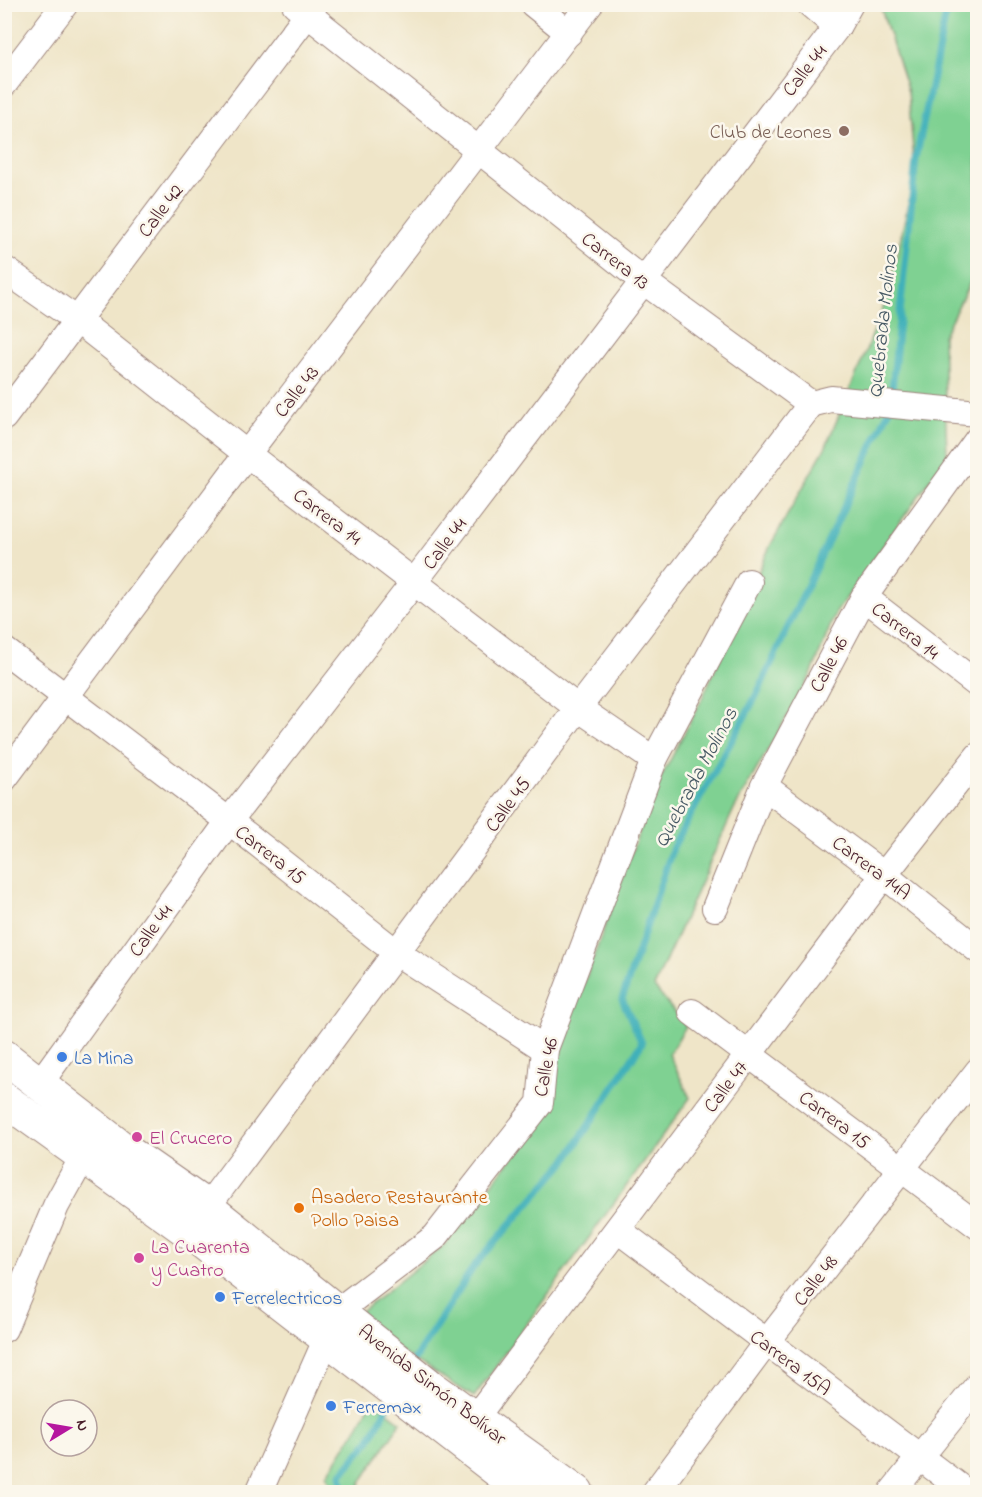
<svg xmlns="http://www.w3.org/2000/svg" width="982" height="1497" viewBox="0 0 982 1497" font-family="'Indie Flower',sans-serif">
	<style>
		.green { fill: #7fd192; stroke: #64785e; stroke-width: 1.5 }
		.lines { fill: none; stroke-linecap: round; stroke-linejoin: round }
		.stream { stroke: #40b0ba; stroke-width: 7 }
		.minor-casing { stroke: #9c827a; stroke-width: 28 }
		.primary-casing { stroke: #9c827a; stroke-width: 35 }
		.minor { stroke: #fff; stroke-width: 26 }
		.primary { stroke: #fff; stroke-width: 33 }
		.education-dot { fill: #8d6e63; stroke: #fbf7ec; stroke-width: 2 }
		.shop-dot { fill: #3f7fe0; stroke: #fbf7ec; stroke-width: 2 }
		.hotel-dot { fill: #d1479c; stroke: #fbf7ec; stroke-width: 2 }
		.food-dot { fill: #e8710a; stroke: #fbf7ec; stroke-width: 2 }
		.labels { text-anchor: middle; stroke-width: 5; stroke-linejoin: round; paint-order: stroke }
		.street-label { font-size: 20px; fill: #4a1f2b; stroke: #fbf7ec }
		.education-label { font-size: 20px; fill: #785e54; stroke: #fbf7ec; text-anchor: end }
		.shop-label { font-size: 20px; fill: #366cbe; stroke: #fbf7ec; text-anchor: start }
		.hotel-label { font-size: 20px; fill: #b23c85; stroke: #fbf7ec; text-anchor: start }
		.food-label { font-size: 20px; fill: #c56008; stroke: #fbf7ec; text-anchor: start }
		.water-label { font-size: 21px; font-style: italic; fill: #465964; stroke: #fbf7ec }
	</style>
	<rect width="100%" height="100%" fill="#fbf7ec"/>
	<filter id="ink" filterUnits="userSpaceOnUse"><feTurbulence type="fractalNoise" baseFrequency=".0167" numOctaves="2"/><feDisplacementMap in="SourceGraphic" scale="12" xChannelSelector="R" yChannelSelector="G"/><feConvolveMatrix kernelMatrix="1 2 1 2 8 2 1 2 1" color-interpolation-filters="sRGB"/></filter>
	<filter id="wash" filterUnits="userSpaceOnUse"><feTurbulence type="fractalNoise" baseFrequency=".008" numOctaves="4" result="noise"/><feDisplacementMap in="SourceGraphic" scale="24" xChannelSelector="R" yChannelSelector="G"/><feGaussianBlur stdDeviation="1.35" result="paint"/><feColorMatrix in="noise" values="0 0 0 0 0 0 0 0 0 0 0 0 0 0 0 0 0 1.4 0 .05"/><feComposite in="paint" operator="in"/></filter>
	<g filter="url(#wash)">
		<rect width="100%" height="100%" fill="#efe5c8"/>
		<g class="green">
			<path d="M880 5H977V269L943 336 947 456 835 614 812 673 734 809 654 987 686 1026 669 1054 690 1098 474 1397 351 1320 444 1245 552 1107 558 1055 654 791 700 703 770 546 826 446 866 351 888 295 915 173 908 92Z"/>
			<path d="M372 1400 401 1422 360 1484 362 1492H334L327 1475 362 1420Z"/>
		</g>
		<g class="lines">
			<g class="stream">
				<path d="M891 399 916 159 948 4"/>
				<path d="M413 1362 474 1266 565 1162 642 1043 622 999 673 847 756 696 889 410"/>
				<path d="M344 1492 341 1475 369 1441 391 1400"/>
			</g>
		</g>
	</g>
	<g filter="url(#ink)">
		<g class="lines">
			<defs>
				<g id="minor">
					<path d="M295 4 642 280 811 404 831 399 978 413"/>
					<path d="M533 4 569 33"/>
					<path d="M810 4 837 27"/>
					<path d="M4 84 65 4"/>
					<path d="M4 269 77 320 247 454 578 708 654 760"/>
					<path d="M4 417 315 4"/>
					<path d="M864 597 978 685"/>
					<path d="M4 650 229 821 397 953 545 1049"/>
					<path d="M4 779 247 454 590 4"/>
					<path d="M764 786 884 875 978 950"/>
					<path d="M715 908 764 786 864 597 978 439"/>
					<path d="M692 1012 978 1226"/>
					<path d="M40 1083 229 821 415 581 837 27 850 4"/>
					<path d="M207 1207 578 708 811 404"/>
					<path d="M618 1230 966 1492"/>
					<path d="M339 1310 435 1237 540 1103 545 1049 654 760 749 582"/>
					<path d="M4 1329 56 1206 83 1157"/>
					<path d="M475 1418 884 875 978 756"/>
					<path d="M259 1492 327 1338"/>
					<path d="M655 1492 766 1343 978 1071"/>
					<path d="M892 1492 978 1385"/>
				</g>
				<g id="primary">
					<path d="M4 1056 122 1148 207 1207 434 1389 577 1492"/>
					<path d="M4 1099 193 1235 525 1492"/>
				</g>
			</defs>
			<use href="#minor" class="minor-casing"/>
			<use href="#primary" class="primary-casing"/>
			<use href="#minor" class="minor"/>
			<use href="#primary" class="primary"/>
		</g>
	</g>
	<circle class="education-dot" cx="844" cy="131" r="6"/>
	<g class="shop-dot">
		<circle cx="62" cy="1057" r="6"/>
		<circle cx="220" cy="1297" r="6"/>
		<circle cx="331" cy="1406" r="6"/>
	</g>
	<g class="hotel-dot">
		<circle cx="137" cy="1137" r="6"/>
		<circle cx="139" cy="1258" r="6"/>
	</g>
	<circle class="food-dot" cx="299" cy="1208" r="6"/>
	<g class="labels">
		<g class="street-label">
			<text transform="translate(804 70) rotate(-52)" y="7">Calle 44</text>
			<text transform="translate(160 210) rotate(-53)" y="7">Calle 42</text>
			<text transform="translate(616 260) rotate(38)" y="7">Carrera 13</text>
			<text transform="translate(296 391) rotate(-52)" y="7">Calle 43</text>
			<text transform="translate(328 516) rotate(37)" y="7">Carrera 14</text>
			<text transform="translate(444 543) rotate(-53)" y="7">Calle 44</text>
			<text transform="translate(906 630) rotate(38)" y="7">Carrera 14</text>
			<text transform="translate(828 664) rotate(-62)" y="7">Calle 46</text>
			<text transform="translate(507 804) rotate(-54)" y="7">Calle 45</text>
			<text transform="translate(271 854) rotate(38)" y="7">Carrera 15</text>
			<text transform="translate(872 867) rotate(37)" y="7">Carrera 14A</text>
			<text transform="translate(150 930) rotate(-54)" y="7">Calle 44</text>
			<text transform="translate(545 1067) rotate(-79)" y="7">Calle 46</text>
			<text transform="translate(725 1086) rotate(-53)" y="7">Calle 47</text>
			<text transform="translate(835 1119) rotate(37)" y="7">Carrera 15</text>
			<text transform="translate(815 1280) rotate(-52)" y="7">Calle 48</text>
			<text transform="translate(791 1362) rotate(37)" y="7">Carrera 15A</text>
			<text transform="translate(433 1384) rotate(38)" y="7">Avenida Simón Bolívar</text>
		</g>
		<g class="education-label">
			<text x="832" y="138">Club de Leones</text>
		</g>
		<g class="shop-label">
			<text x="74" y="1064">La Mina</text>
			<text x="232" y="1304">Ferrelectricos</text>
			<text x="343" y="1413">Ferremax</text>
		</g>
		<g class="hotel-label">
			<text x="149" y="1144">El Crucero</text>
			<text x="151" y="1253">La Cuarenta<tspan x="151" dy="23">y Cuatro</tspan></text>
		</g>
		<g class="food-label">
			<text x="311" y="1203">Asadero Restaurante<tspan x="311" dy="23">Pollo Paisa</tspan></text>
		</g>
		<g class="water-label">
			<text transform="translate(882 321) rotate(-84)" y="7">Quebrada Molinos</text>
			<text transform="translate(695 777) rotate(-62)" y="7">Quebrada Molinos</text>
		</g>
	</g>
	<rect width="982" height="1497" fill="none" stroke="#fbf7ec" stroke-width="24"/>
	<g transform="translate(69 1428) rotate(79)"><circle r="28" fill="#fbf7ec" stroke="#b4a19f" stroke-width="1.5"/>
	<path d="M0-4.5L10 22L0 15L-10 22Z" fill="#b5179e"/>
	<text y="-9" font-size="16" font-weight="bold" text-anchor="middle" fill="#4a1f2b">N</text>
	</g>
</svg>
